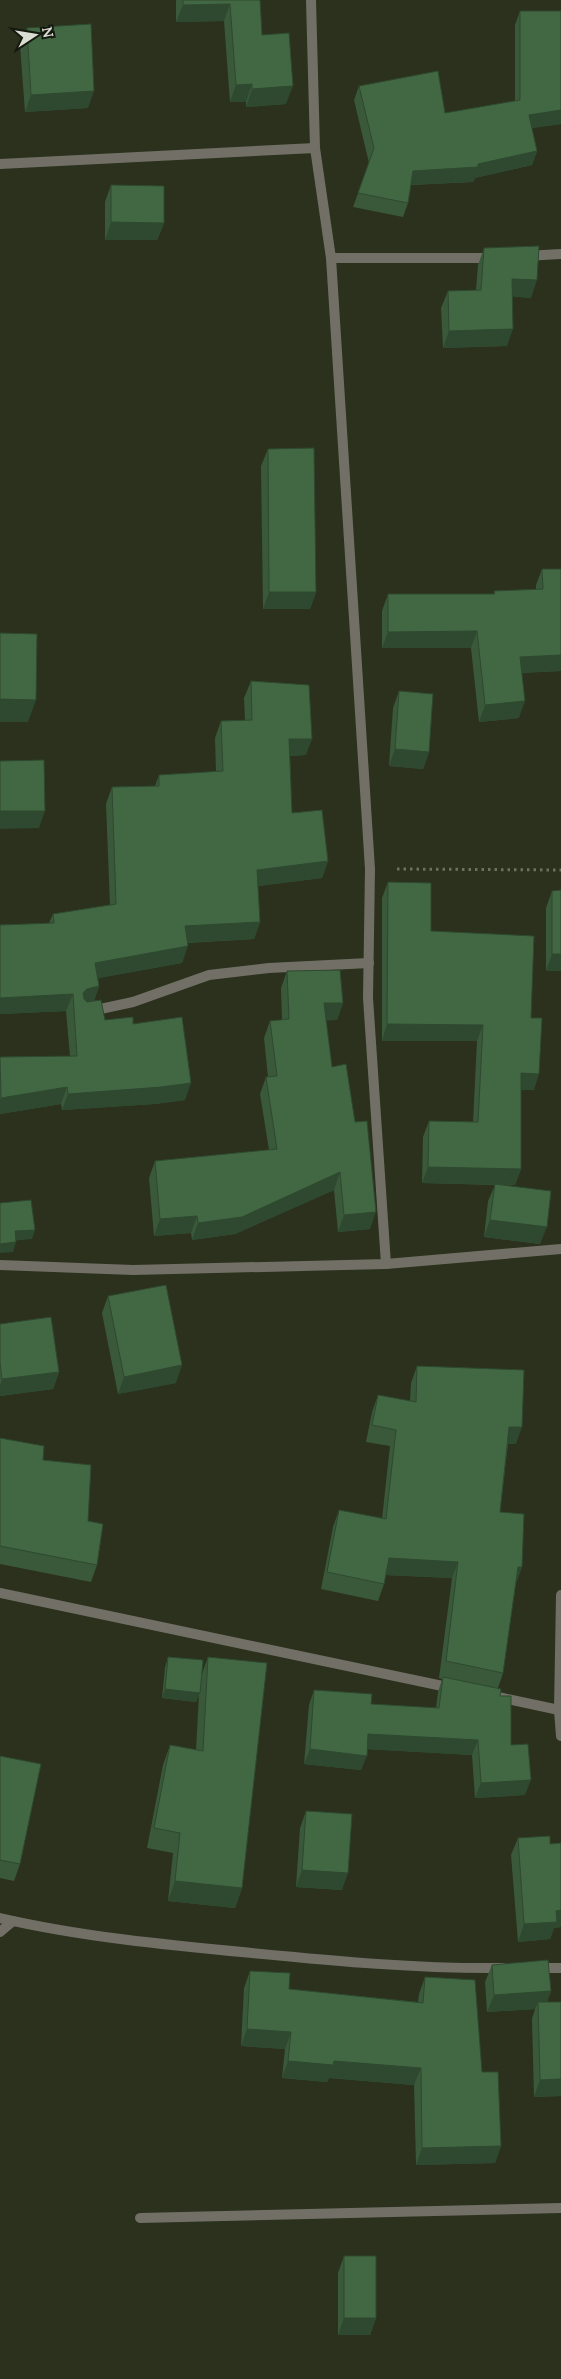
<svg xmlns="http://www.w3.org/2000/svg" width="561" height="2379" viewBox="0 0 561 2379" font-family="Lora,serif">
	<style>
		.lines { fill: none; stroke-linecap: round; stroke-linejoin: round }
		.path { stroke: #6c7160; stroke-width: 3; stroke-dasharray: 2.5 4; stroke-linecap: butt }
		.minor { stroke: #727066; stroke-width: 10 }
		.wall { fill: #39593a }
		.shaded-wall { fill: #2e492f }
		.building { fill: #426843; stroke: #2e492f }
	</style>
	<rect width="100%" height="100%" fill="#2b311d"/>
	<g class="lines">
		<path class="path" d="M397 869 561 870"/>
		<g class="minor">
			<path d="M311 0 315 148 331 258H493"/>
			<path d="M0 164 315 148"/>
			<path d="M525 256 561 254"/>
			<path d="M331 258 370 869 368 998 386 1264"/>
			<path d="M91 1011 133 1002 209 975 269 968 369 963"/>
			<path d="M0 1265 133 1270 386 1264 561 1249"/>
			<path d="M0 1593 452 1688"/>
			<path d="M561 1595 559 1710 561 1736"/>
			<path d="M498 1697 559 1710"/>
			<path d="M0 1918C83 1937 168 1945 252 1953 335 1961 419 1969 503 1968"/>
			<path d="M0 1932 13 1921"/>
			<path d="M537 1968H561"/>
			<path d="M140 2218 561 2208"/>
		</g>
	</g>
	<g class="wall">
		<path d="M176 0H260L262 35 286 104 246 107V102H230L224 21 176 22Z"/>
		<path d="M520 11H561V124L532 128 537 151 532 165 475 178 473 182 411 185 408 203 403 217 353 207 369 163 354 100 359 86 445 113 515 101V25Z"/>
		<path d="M27 28 88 108 25 112 20 45Z"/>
		<path d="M111 185 164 223 157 240H105V202Z"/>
		<path d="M484 248 531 298 512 296 507 346 443 348 441 308 448 291 476 290 478 265Z"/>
		<path d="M268 449 316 592 310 609H263L261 466Z"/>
		<path d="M542 569 561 671 521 673 519 718 479 722 471 648H382V611L388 594H494V591L536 589V585Z"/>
		<path d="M251 681 306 755 290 756 292 813 328 861 322 878 258 886 260 922 254 939 188 943 182 963 98 978 99 986 94 1001 105 1020 133 1024 185 1100 155 1104 62 1110 61 1104 0 1114V1057L70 1056 66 1011 0 1014V925L49 923 53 914 110 905 106 804 112 787 155 786 159 775 216 772 215 738 221 721 245 720 244 698Z"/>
		<path d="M399 691 429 752 423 769 389 766 393 708Z"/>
		<path d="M388 882 431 931 534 1090H521V1169L515 1185H499L540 1244 484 1237 488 1201 495 1185 422 1183 423 1137 429 1121 473 1122 477 1041H382V898Z"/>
		<path d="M552 891 561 971H546V908Z"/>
		<path d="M287 971 343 1003 337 1020H326L332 1067 370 1229 338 1232 334 1190 235 1234 192 1240 191 1233 154 1236 149 1178 155 1161 269 1150 260 1094 266 1077H268L264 1038 270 1021 282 1020 281 988Z"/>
		<path d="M108 1296 176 1383 118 1394 102 1313Z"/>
		<path d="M0 1324 59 1372 53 1389 0 1396Z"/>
		<path d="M417 1366 516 1444H508L500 1512 522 1567 516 1582 503 1673 498 1688 511 1745 525 1795 475 1798 472 1755 367 1749 361 1770 304 1764 309 1705 314 1690 371 1704 436 1708 438 1692 442 1679 439 1678 452 1578 386 1575 384 1584 378 1601 321 1589 333 1527 339 1510 382 1519 390 1446 366 1442 372 1412 378 1395 410 1401 411 1383Z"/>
		<path d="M0 1438 43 1460 88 1521 97 1565 91 1582 0 1564Z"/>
		<path d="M168 1657 202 1674 208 1657 242 1888 235 1908 168 1901 173 1853 147 1848 163 1765 170 1745 196 1750 199 1694 196 1702 162 1698 165 1667Z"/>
		<path d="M0 1756 20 1864 14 1881 0 1878Z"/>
		<path d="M306 1811 342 1890 296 1887 300 1828Z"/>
		<path d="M518 1838 550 1844 561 1843V1927L554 1928 550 1939 518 1942 511 1855Z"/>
		<path d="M492 1965 551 1991 547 2002H561V2096L534 2097 532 2019 535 2009 487 2012 485 1982Z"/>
		<path d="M250 1971 289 1989 418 2002 419 1994 425 1977 482 2072 501 2146 495 2163 416 2165 414 2085 329 2078 327 2082 282 2078 285 2049 241 2046 244 1988Z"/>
		<path d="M344 2256 376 2318 370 2335H338V2273Z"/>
	</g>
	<g class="shaded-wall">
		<path d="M230 4 224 21 176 22 183 5Z"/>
		<path d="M252 84 246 102H230L236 85Z"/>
		<path d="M293 86 286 104 246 107 252 89Z"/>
		<path d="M94 91 88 108 25 112 31 95Z"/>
		<path d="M561 110V124L524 129 529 115Z"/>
		<path d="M537 151 532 165 475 178 473 182 408 185 413 171 478 164Z"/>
		<path d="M111 222 164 223 157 240H105Z"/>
		<path d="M512 279 537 280 531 298 506 296Z"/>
		<path d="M513 329 507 346 443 348 449 331Z"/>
		<path d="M269 592H316L310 609H263Z"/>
		<path d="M477 631 471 648H382L388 632Z"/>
		<path d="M561 655V671L514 673 520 657Z"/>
		<path d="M0 699 36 700 28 722H0Z"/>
		<path d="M525 701 519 718 479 722 485 705Z"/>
		<path d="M289 739H312L306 755 283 756Z"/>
		<path d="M395 749 429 752 423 769 389 766Z"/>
		<path d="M0 811H45L39 828 0 829Z"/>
		<path d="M328 861 322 878 251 887 257 870Z"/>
		<path d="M260 922 254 939 179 943 185 926Z"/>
		<path d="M188 946 182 963 89 980 95 963Z"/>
		<path d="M552 954H561V971H546Z"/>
		<path d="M99 986 93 1003 81 1005 83 993 87 989Z"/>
		<path d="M73 994 66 1011 0 1014V998Z"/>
		<path d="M324 1003H343L337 1020 318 1021Z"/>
		<path d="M387 1024 483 1025 477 1041H382Z"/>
		<path d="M521 1073 539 1074 534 1090H515Z"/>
		<path d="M191 1083 185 1100 155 1104 62 1110 68 1094Z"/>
		<path d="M67 1087 61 1104 0 1114V1100L1 1098Z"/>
		<path d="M428 1167 521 1169 515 1185 422 1183Z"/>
		<path d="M340 1172 334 1190 235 1234 192 1240 198 1223Z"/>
		<path d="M376 1212 370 1229 338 1232 344 1215Z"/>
		<path d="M197 1216 191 1233 154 1236 160 1219Z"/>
		<path d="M490 1220 547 1227 540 1244 484 1237Z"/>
		<path d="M35 1230 32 1239 11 1241 15 1231Z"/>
		<path d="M16 1242 13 1252 0 1253V1244Z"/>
		<path d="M182 1365 176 1383 118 1394 124 1377Z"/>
		<path d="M59 1372 53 1389 0 1396V1386L2 1379Z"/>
		<path d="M509 1427H522L516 1444H503Z"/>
		<path d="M389 1558 458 1562 452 1578 383 1575Z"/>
		<path d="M518 1567H522L516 1584Z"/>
		<path d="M165 1689 200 1693 196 1702 162 1698Z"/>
		<path d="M368 1734 478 1740 472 1755 363 1749Z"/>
		<path d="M310 1749 367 1756 361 1770 304 1764Z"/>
		<path d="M531 1780 525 1795 475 1798 481 1783Z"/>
		<path d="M302 1870 348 1873 342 1890 296 1887Z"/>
		<path d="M175 1881 242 1888 235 1908 168 1901Z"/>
		<path d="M561 1910V1927L554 1928 550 1939 518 1942 524 1924 556 1911Z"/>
		<path d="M551 1991 545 2008 538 2002 535 2009 487 2012 494 1995Z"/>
		<path d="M247 2029 291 2032 285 2049 241 2046Z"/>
		<path d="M288 2061H334L421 2068 414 2085 329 2078 327 2082 282 2078Z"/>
		<path d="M561 2079V2096L534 2097 540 2080Z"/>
		<path d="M501 2146 495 2163 416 2165 422 2148Z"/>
		<path d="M344 2318H376L370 2335H338Z"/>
	</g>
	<g class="building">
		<path d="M183 0H260L262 35 289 33 293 86 252 89V84L236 85 230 4 183 5Z"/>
		<path d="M520 11H561V110L529 115 537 151 478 164V167L413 171 408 203 358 193 374 148 359 86 438 71 445 113 520 100Z"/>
		<path d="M91 24 94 91 31 95 27 28Z"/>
		<path d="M111 185 164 186V223L111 222Z"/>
		<path d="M539 246 537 280 512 279 513 329 449 331 448 291 481 290 484 248Z"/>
		<path d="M314 448 316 592H269L268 449Z"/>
		<path d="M542 569H561V655L520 657 525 701 485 705 477 631 388 632V594H495L494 591 543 589Z"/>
		<path d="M0 633 37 634 36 700 0 699Z"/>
		<path d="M251 681 309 685 312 739H289L292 813 322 810 328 861 257 870 260 922 185 926 188 946 95 963 99 986 87 989 83 993 84 999 87 1002 101 1000 105 1020 133 1017V1024L182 1017 191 1083 161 1087 68 1094 67 1087 1 1098 0 1057 77 1056 73 994 0 998V925L54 923 53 914 116 904 112 787 159 786V775L223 771 221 721 252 720Z"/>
		<path d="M399 691 433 694 429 752 395 749Z"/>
		<path d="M44 760 45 811H0V761Z"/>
		<path d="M388 882 431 883V931L534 936 531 1018H542L539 1074 521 1073V1169L428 1167 429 1121 478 1122 483 1025 387 1024Z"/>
		<path d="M561 890V954H552V891Z"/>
		<path d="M340 970 343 1003H324L332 1067 346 1064 355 1122 367 1121 376 1212 344 1215 340 1172 242 1217 198 1223 197 1216 160 1219 155 1161 277 1149 266 1077 277 1076 270 1021 289 1019 287 971Z"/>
		<path d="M495 1184 551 1191 547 1227 490 1220Z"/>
		<path d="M31 1200 35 1230 15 1231 16 1242 0 1244V1203Z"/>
		<path d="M166 1285 182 1365 124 1377 108 1296Z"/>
		<path d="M51 1317 59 1372 2 1379 0 1362V1324Z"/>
		<path d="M417 1366 524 1370 522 1427H509L500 1512 524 1514 522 1567H518L503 1673 446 1661 458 1562 389 1558 384 1584 327 1572 339 1510 386 1519 396 1430 372 1425 378 1395 416 1402Z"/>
		<path d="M0 1438 44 1446 43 1460 91 1465 88 1521 103 1524 97 1565 0 1546Z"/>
		<path d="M168 1657 203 1660 200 1693 165 1689Z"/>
		<path d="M208 1657 267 1663 242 1888 175 1881 180 1833 154 1828 170 1745 203 1751Z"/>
		<path d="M443 1677 501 1689 500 1696H511V1745L528 1744 531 1780 481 1783 478 1740 368 1734 367 1756 310 1749 314 1690 372 1694 371 1704 439 1708Z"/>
		<path d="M0 1756 41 1764 20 1864 0 1860Z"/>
		<path d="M306 1811 352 1814 348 1873 302 1870Z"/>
		<path d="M550 1836V1844L561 1843V1910L556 1911 557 1922 524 1924 518 1838Z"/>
		<path d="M548 1960 551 1991 494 1995 492 1965Z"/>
		<path d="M250 1971 290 1973 289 1989 423 2003 425 1977 475 1980 482 2072H498L501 2146 422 2148 421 2068 334 2061 333 2065 288 2061 291 2032 247 2029Z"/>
		<path d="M538 2002H561V2079L540 2080Z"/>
		<rect x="344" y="2256" width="32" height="62"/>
	</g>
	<g transform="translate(35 35) rotate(78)" stroke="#15180f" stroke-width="4" paint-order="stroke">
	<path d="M0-4L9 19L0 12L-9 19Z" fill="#d9ddd1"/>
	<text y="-8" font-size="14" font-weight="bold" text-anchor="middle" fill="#d9ddd1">N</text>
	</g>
</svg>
